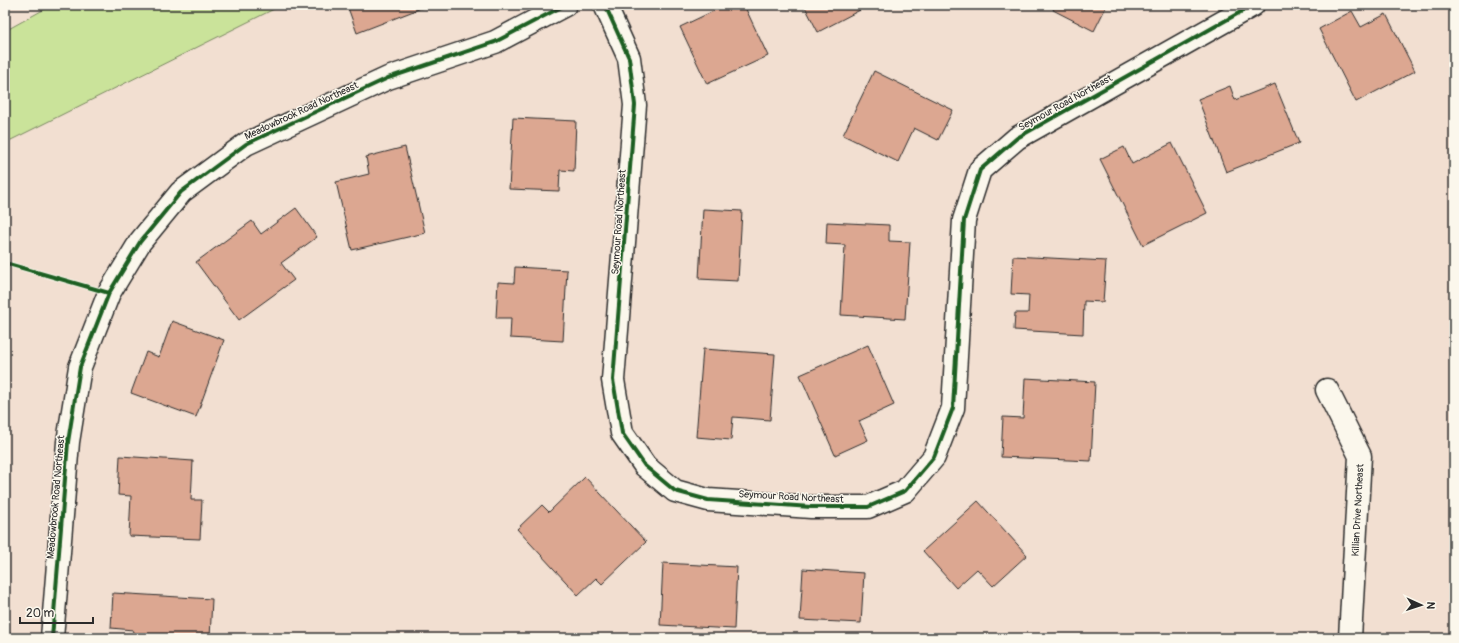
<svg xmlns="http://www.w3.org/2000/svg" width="1459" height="643" viewBox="0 0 1459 643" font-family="Pangolin,sans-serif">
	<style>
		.green { fill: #cae39a; stroke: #7a8762 }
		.building { fill: #dca791; stroke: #2b2b2b }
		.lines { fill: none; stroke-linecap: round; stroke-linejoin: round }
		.minor-casing { stroke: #2b2b2b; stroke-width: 25 }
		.minor { stroke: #fbf7ec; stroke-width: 22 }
		.cycleway-casing { stroke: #fbf7ec; stroke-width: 6 }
		.cycleway { stroke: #1b5e20; stroke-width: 4 }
		.labels { text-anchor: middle; stroke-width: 3; stroke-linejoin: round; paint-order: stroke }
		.street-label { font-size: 10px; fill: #2b2b2b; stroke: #fbf7ec }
	</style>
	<rect width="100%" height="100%" fill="#f2dfd1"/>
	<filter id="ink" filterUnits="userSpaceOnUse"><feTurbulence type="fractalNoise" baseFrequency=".025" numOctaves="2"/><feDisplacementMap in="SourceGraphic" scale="8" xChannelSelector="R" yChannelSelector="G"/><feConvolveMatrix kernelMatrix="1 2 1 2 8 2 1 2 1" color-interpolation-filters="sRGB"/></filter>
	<g filter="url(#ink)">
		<path class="green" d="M52 5H282L5 143V31Z"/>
		<g class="building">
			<path d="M347 5H429L357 33Z"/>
			<path d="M726 5H744L768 56 707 84 680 27Z"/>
			<path d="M804 5H858L860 10 818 32Z"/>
			<path d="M1055 5H1107L1094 31 1053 10Z"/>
			<path d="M1352 11 1361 27 1386 14 1415 71 1356 102 1319 29Z"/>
			<path d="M874 71 953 110 938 140 914 128 898 162 843 135Z"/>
			<path d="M1275 84 1299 143 1226 172 1198 99 1230 86 1235 100Z"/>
			<path d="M513 118 576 121 574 171 560 170 559 191 509 189Z"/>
			<path d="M1172 143 1207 213 1143 245 1100 159 1124 147 1132 164Z"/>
			<path d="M405 147 425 233 352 250 336 182 369 174 366 157Z"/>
			<path d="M296 208 317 237 281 263 294 280 239 320 196 262 252 221 261 234Z"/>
			<path d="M703 209 742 211 738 281 699 279Z"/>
			<path d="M827 222 889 225V241L910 242 905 319 841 315 845 245 826 244Z"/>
			<path d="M1013 256 1106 261 1103 302 1084 301 1083 334 1014 330 1015 313H1028L1029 295 1011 294Z"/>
			<path d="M515 267 567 270 563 341 510 338 511 318H496L498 282 514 283Z"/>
			<path d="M172 321 224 340 196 417 131 393 146 352 159 357Z"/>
			<path d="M868 345 894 405 859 421 868 440 835 455 800 375Z"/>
			<path d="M703 349 775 354 770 420 733 417 731 440 696 437Z"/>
			<path d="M1025 378 1095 382 1091 461 1001 457 1003 417 1023 418Z"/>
			<path d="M120 456 193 461 191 500H202L200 539 129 536 131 496 118 495Z"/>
			<path d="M585 477 646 542 602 584 596 578 578 595 517 529 542 505 549 512Z"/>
			<path d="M978 501 1027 555 993 586 977 569 956 588 923 551Z"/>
			<path d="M663 563 737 567 734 629 660 625Z"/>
			<path d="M803 569 864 573 861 623 800 620Z"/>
			<path d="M113 593 212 599 210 638H132L133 630 111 628Z"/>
		</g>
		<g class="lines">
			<defs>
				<g id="minor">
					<path d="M605 5 629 58 635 105 613 380 622 433 645 466 675 491 708 500 811 507H868L905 491 934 457 953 408 964 220 980 170 1017 138 1253 5"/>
					<path d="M1327 390 1360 456 1350 638"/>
					<path d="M52 638 68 442 80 367 109 293 140 242 181 192 246 144 388 78 495 42 565 5"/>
				</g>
			</defs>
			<use href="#minor" class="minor-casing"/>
			<use href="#minor" class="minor"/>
			<defs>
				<g id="cycleway">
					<path d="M605 5 629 58 635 105 613 380 622 433 645 466 675 491 708 500 811 507H868L905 491 934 457 953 408 964 220 980 170 1017 138 1253 5"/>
					<path d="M5 263 109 293"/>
					<path d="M52 638 68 442 80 367 109 293 140 242 181 192 246 144 388 78 495 42 565 5"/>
				</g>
			</defs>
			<use href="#cycleway" class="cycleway-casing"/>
			<use href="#cycleway" class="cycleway"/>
		</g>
	</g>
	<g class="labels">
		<g class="street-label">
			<text transform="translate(1065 102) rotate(-29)" y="4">Seymour Road Northeast</text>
			<text transform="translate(301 110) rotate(-25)" y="4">Meadowbrook Road Northeast</text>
			<text transform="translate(618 222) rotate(-86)" y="4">Seymour Road Northeast</text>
			<text transform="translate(791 496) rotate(3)" y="4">Seymour Road Northeast</text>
			<text transform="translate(55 497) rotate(-85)" y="4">Meadowbrook Road Northeast</text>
			<text transform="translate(1357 510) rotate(-87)" y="4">Killian Drive Northeast</text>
		</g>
	</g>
	<rect width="1459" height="643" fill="none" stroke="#fbf7ec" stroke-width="20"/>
	<rect x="10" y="10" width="1439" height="623" fill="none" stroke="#2b2b2b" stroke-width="1.5" filter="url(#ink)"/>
	<g transform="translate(1421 605) rotate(93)" stroke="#fbf7ec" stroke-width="3" paint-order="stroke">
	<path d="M0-3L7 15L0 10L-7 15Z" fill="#2b2b2b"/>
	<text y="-6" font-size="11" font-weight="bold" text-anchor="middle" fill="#2b2b2b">N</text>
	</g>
	<path d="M20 617v6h73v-6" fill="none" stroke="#2b2b2b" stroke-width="2"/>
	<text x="26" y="617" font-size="12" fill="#2b2b2b" stroke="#fbf7ec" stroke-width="3" paint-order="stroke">20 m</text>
</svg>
